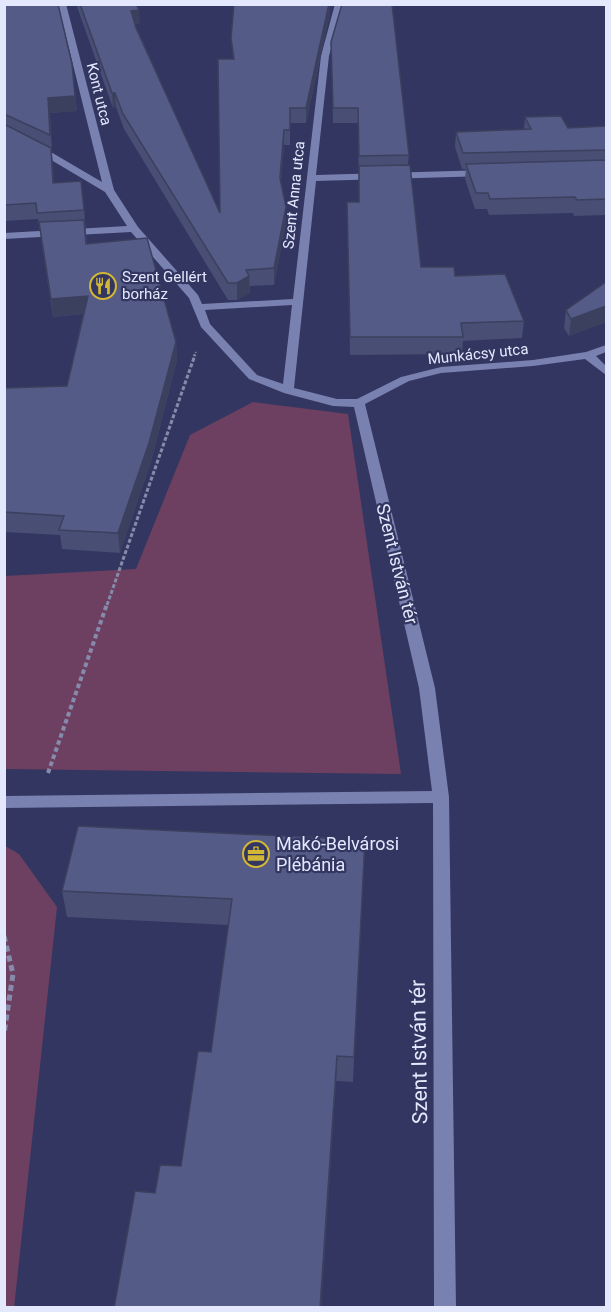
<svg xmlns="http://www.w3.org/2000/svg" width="611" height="1312" viewBox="0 0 611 1312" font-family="Roboto,sans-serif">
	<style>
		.green { fill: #6d4062 }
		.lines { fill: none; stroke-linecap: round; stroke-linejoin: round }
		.path-far3 { stroke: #878bab; stroke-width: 2; stroke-dasharray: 2 1.5; stroke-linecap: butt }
		.path-far2 { stroke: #878bab; stroke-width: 3; stroke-dasharray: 4 2; stroke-linecap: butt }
		.path-far1 { stroke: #878bab; stroke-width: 4; stroke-dasharray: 4.5 3; stroke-linecap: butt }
		.path { stroke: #878bab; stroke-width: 5; stroke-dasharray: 6 4; stroke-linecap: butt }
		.street { fill: #7981b0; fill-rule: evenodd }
		.wall { fill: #484e74 }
		.shaded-wall { fill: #3b405e }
		.building { fill: #545b87; stroke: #3b405e; stroke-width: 1.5 }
		.labels { text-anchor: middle; stroke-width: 4.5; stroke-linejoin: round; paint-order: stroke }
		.far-street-label { font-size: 15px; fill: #e4e8fd; stroke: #323660 }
		.far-poi-label { font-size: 15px; fill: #e4e8fd; stroke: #323660; text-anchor: start }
		.street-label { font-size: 18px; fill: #e4e8fd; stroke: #323660 }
		.poi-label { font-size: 18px; fill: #e4e8fd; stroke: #323660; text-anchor: start }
		.near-street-label { font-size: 21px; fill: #e4e8fd; stroke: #323660 }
	</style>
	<rect width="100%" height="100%" fill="#323660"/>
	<g class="green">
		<path d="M253 402 348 414 401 774 5 769V576L136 569 190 435Z"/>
		<path d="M5 846 19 854 57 907 14 1308 4 1307Z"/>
	</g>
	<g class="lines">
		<path class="path-far3" d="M194 356 196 352"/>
		<path class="path-far2" d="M107 605 195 355"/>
		<path class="path-far1" d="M48 773 107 604"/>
		<path class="path" d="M4 936 13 974 4 1034"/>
		<path class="street" d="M58 4H66L114 190 138 227 198 295 202 304 293 299 321 56 335 4H343L329 56 316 175 487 170 492 173 487 176 316 181 294 388 337 399H357L401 377 441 367 533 360 586 352 606 345V352L596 356 606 366V375L585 359 533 366 441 373 409 381 365 404 435 688 449 797 456 1308H434L433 803 4 808V796L432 791 419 688 354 407 333 406 284 393 249 379 201 327 189 298 131 232 4 239V233L127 226 105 192 26 145 4 136V130L32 141 102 182ZM292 305 283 384 257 375 210 324 205 310Z"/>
	</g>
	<g class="wall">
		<path d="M4 4 72 64 77 111 50 113 52 150H51L54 183 83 197 87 244 176 342 177 360 151 462 120 553 62 549 60 535 4 532V388L67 386 83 314 53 317 38 219 4 221Z"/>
		<path d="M76 4H136L140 24H135L220 213 233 59 231 38 330 14 306 123H290V145H284L281 183 286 207V224L274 285 250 286V293L237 300H228L124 129 116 107 113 108Z"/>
		<path d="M331 42 409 155 408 165 421 267 455 276 524 321 522 338 463 341 462 354 350 355 347 202H359L358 123H333Z"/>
		<path d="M525 117 568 128 606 126V215L574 216 573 213 489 215 487 209H475L465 179 466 169H462L455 147 456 132 524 129Z"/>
		<path d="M606 282V322L569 336 564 328 566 310Z"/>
		<path d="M365 840 353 1082 336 1081 321 1308H114L155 1193 181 1166 211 1052 228 925 67 917 62 891Z"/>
	</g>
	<g class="shaded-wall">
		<path d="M329 4H330V14L306 123V108Z"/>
		<path d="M139 10 140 24 132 25 131 11Z"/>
		<path d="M72 64 77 111 50 113 52 150 48 98Z"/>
		<path d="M112 93H115L116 107 113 108Z"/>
		<path d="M284 130V145L280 194V178Z"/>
		<path d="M51 148 53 164 55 199 53 183Z"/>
		<path d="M286 207V224L274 285V268Z"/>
		<path d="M249 276 250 293 237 300V283Z"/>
		<path d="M88 296 90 313 53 317 51 299Z"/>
		<path d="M606 306V322L569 336 571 319Z"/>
		<path d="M176 342 177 360 151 462 120 553 118 533Z"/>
		<path d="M337 1056 336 1081 321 1308H320Z"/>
	</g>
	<g class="building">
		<path d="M4 4H58L72 64 75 96 48 98 50 135 4 114Z"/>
		<path d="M80 4H136L139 10 131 11 136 28 220 213 218 59H234L231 38 234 4H329L306 108H290V130H284L280 178 286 207 274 268 246 270 249 276 237 283H228L123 114 115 93H112Z"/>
		<path d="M342 4H392L409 155 359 156 358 108H333L331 42Z"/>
		<path d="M561 116 568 128 606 126V150L463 153 456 132 531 129 525 117Z"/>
		<path d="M4 124 51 148 53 183 81 181 84 210 37 213 36 203 4 205Z"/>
		<path d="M606 160V199L577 200 575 197 490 199 488 193H476L466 164Z"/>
		<path d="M410 165 421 267H454L455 276 505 274 524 321 461 323 463 337H350L347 202H359V166Z"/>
		<path d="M84 220 86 244 147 238 176 342 149 443 118 533 59 530 64 516 4 512V388L67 386 88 296 51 299 39 222Z"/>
		<path d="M606 282V306L571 319 566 310Z"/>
		<path d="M78 826 365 840 354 1057 337 1056 320 1308H114L135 1191 155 1193 160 1165 181 1166 198 1051 211 1052 232 899 62 891Z"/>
	</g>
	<defs>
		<symbol id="restaurant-ring" viewBox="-11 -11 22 22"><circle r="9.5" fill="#323660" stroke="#d2b736" stroke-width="1.5"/><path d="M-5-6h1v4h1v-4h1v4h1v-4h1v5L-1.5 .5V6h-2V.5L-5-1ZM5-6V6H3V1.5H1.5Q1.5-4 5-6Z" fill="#d2b736"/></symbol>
		<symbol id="office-ring" viewBox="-11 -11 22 22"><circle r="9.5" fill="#323660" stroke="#d2b736" stroke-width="1.5"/><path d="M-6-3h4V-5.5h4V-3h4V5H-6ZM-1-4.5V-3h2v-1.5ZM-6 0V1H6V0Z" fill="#d2b736"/></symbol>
	</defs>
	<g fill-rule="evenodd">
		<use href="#restaurant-ring" x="88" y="271" width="30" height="30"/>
		<use href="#office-ring" x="241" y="839" width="30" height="30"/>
	</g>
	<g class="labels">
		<g class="far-street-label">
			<text transform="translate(99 94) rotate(76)" y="5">Kont utca</text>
			<text transform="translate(294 195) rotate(-84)" y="5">Szent Anna utca</text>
			<text transform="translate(478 354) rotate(-6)" y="5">Munkácsy utca</text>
		</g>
		<g class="far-poi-label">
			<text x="122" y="282">Szent Gellért<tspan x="122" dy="17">borház</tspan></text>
		</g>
		<g class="street-label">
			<text transform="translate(397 564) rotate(76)" y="6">Szent István tér</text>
		</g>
		<g class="poi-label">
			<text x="276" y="850">Makó-Belvárosi<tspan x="276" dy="21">Plébánia</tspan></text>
		</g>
		<g class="near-street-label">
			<text transform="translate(419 1052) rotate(-91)" y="7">Szent István tér</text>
		</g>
	</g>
	<rect width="611" height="1312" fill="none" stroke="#e4e8fd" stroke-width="12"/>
</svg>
